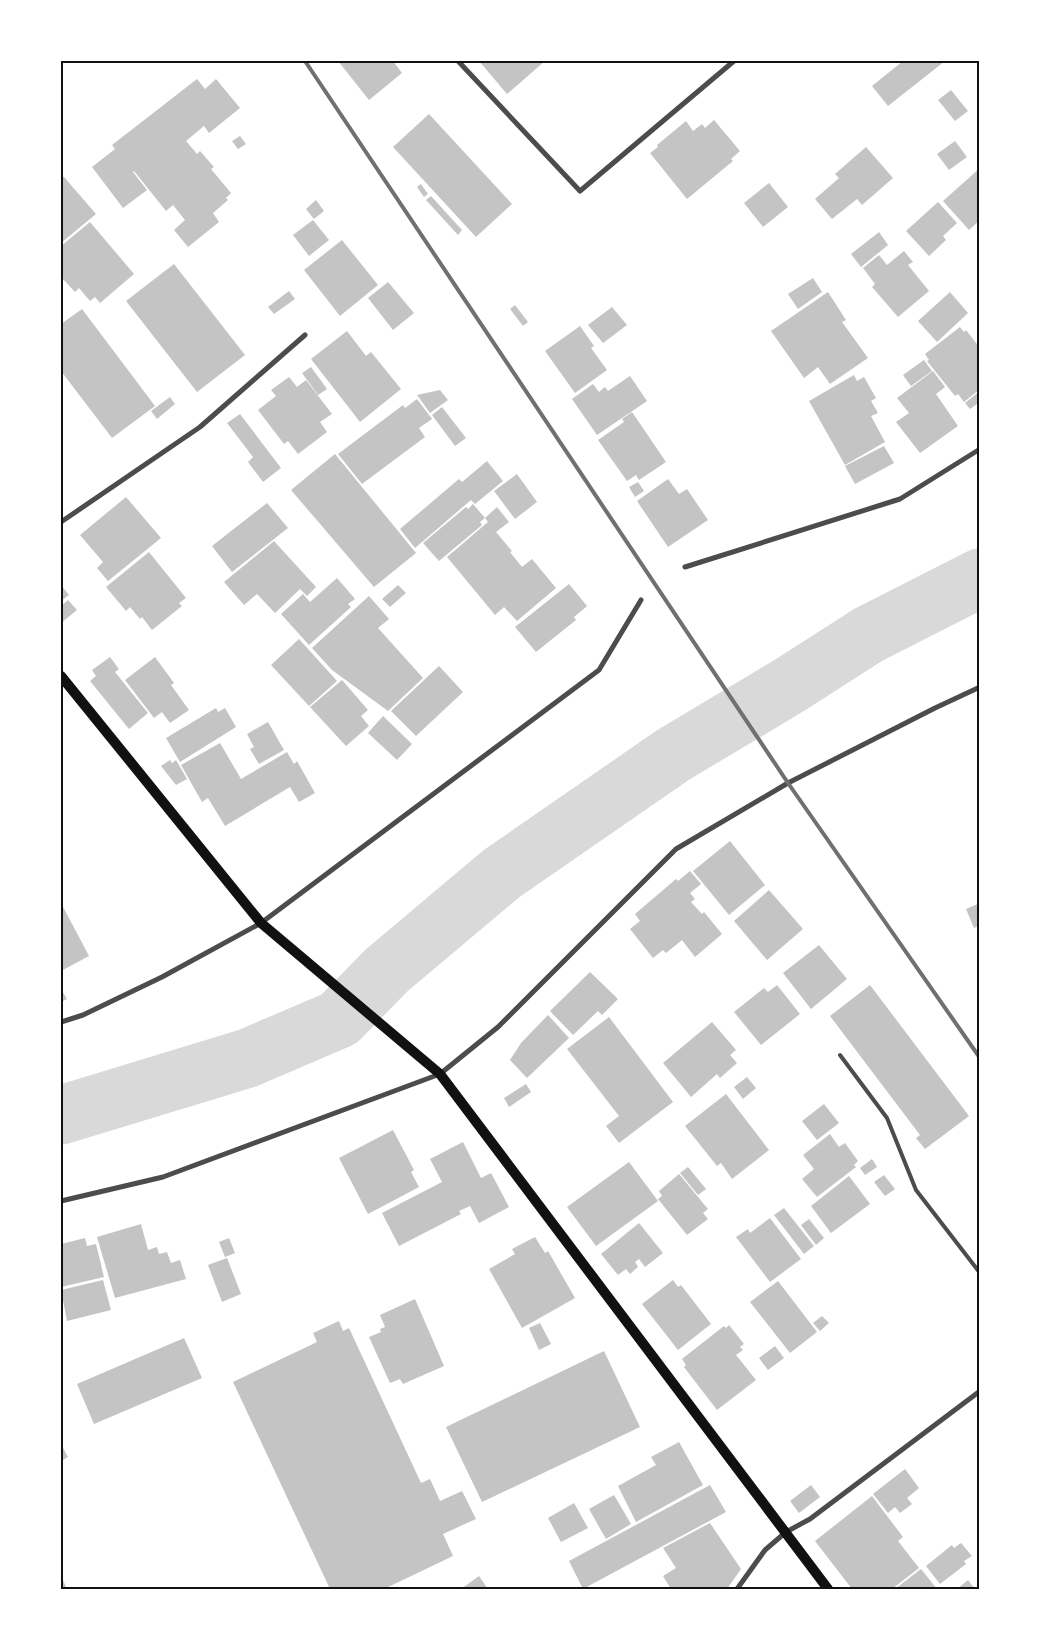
<svg xmlns="http://www.w3.org/2000/svg" width="1041" height="1650" viewBox="0 0 1041 1650" font-family="Cabin,sans-serif">
	<style>
		.lines { fill: none; stroke-linecap: round; stroke-linejoin: round }
		.river { stroke: #d9d9d9; stroke-width: 59 }
		.building { fill: #c4c4c4 }
		.service { stroke: #4c4c4c; stroke-width: 4 }
		.minor { stroke: #4c4c4c; stroke-width: 5 }
		.secondary { stroke: #111; stroke-width: 10 }
		.rail { stroke: #707070; stroke-width: 4 }
		.neatline { fill: none; stroke: #111; stroke-width: 2 }
	</style>
	<rect width="100%" height="100%" fill="#fff"/>
	<g class="lines">
		<path class="river" d="M61 1115 248 1058 339 1019 387 970 501 874 673 755 790 685 868 635 980 578"/>
	</g>
	<g class="building">
		<path d="M338 61H393L402 73 369 100Z"/>
		<path d="M479 61H545L507 94Z"/>
		<path d="M903 61H945L888 106 872 86Z"/>
		<path d="M197 79 205 89 216 79 240 108 209 133 204 126 186 141 197 154 200 151 214 167 211 169 231 193 226 198 228 200 213 213 219 222 188 247 174 230 185 220 173 205 166 211 134 171 133 172 147 190 123 208 92 167 115 149 112 145Z"/>
		<path d="M951 90 968 111 955 121 938 100Z"/>
		<path d="M429 114 512 204 476 237 393 147Z"/>
		<path d="M714 120 740 151 731 159 733 161 687 199 650 153 658 147 657 145 686 121 693 131 702 124 705 128Z"/>
		<path d="M240 136 246 144 238 149 232 141Z"/>
		<path d="M955 141 967 157 949 170 937 154Z"/>
		<path d="M866 147 893 178 862 205 857 199 832 219 815 199 839 178 835 174Z"/>
		<path d="M980 168V220L969 230 943 201Z"/>
		<path d="M61 176 64 177 96 214 61 243Z"/>
		<path d="M769 183 788 207 763 227 744 203Z"/>
		<path d="M421 184 428 194 424 197 417 187Z"/>
		<path d="M431 196 462 230 458 235 426 200Z"/>
		<path d="M316 200 324 211 314 219 306 209Z"/>
		<path d="M938 202 957 223 943 236 946 240 929 256 906 231Z"/>
		<path d="M313 220 329 240 309 256 293 235Z"/>
		<path d="M90 222 134 274 100 303 95 297 90 301 79 288 75 292 61 277V246Z"/>
		<path d="M879 232 888 245 861 267 851 254Z"/>
		<path d="M342 240 378 285 340 316 304 270Z"/>
		<path d="M904 251 913 262 908 265 929 291 898 317 872 287 875 284 863 268 879 255 887 265Z"/>
		<path d="M174 264 245 355 197 392 126 301Z"/>
		<path d="M813 278 822 292 798 309 788 294Z"/>
		<path d="M388 282 414 313 393 330 368 298Z"/>
		<path d="M289 291 295 299 274 314 268 307Z"/>
		<path d="M828 292 846 320 842 322 868 358 830 384 818 367 804 378 771 331Z"/>
		<path d="M950 292 968 313 937 342 918 321Z"/>
		<path d="M515 305 528 322 523 326 510 309Z"/>
		<path d="M612 307 627 325 603 343 588 325Z"/>
		<path d="M82 309 155 406 112 438 61 371V324Z"/>
		<path d="M580 326 594 346 591 348 607 370 575 393 545 351Z"/>
		<path d="M960 327 964 332 966 330 980 348V389L964 402 958 394 955 396 927 361 929 360 925 354Z"/>
		<path d="M347 331 366 356 371 352 401 389 360 422 311 359Z"/>
		<path d="M924 360 932 371 911 386 903 375Z"/>
		<path d="M311 367 327 389 318 395 302 373Z"/>
		<path d="M933 371 945 387 936 394 958 426 920 453 896 422 909 413 897 398Z"/>
		<path d="M854 375 857 381 864 377 876 398 871 401 878 413 871 416 885 442 845 465 809 401Z"/>
		<path d="M630 376 647 401 597 435 572 399 593 384 599 392 605 387 608 391Z"/>
		<path d="M289 377 297 387 306 380 332 414 320 422 327 432 298 454 288 441 284 444 258 410 276 396 271 390Z"/>
		<path d="M440 390 448 400 430 413 417 395Z"/>
		<path d="M980 391V402L970 409 965 403Z"/>
		<path d="M170 397 175 404 157 419 151 411Z"/>
		<path d="M417 399 432 419 419 428 425 437 362 484 338 454 403 405 405 408Z"/>
		<path d="M442 407 466 438 455 446 432 415Z"/>
		<path d="M632 412 666 462 639 480 636 475 627 481 598 440 624 422 622 419Z"/>
		<path d="M240 414 281 468 263 482 248 462 253 457 227 423Z"/>
		<path d="M884 446 894 463 855 484 845 466Z"/>
		<path d="M335 454 416 553 374 587 291 490Z"/>
		<path d="M487 461 503 481 475 504 471 500 415 548 400 529 459 479 462 482Z"/>
		<path d="M517 474 537 502 515 519 494 491Z"/>
		<path d="M668 479 679 494 687 489 708 520 668 547 637 501Z"/>
		<path d="M638 482 644 491 635 497 629 487Z"/>
		<path d="M126 497 161 538 108 581 97 568 103 562 80 535Z"/>
		<path d="M267 503 288 528 232 572 212 546Z"/>
		<path d="M473 504 485 518 480 522 482 525 439 561 423 543 466 507 468 509Z"/>
		<path d="M497 507 509 522 496 532 512 551 510 552 522 567 532 559 556 588 517 621 504 607 495 615 447 557 488 522 485 518Z"/>
		<path d="M274 541 316 587 307 596 300 589 275 613 257 594 244 605 224 582Z"/>
		<path d="M149 552 186 598 179 603 182 606 152 630 142 617 140 619 130 607 126 611 106 587Z"/>
		<path d="M337 578 355 599 348 604 351 607 309 645 281 614 303 594 310 602Z"/>
		<path d="M569 584 587 606 574 617 576 620 536 652 515 627Z"/>
		<path d="M61 585 69 595 61 601Z"/>
		<path d="M398 585 406 593 390 607 382 599Z"/>
		<path d="M369 596 389 619 378 628 423 678 388 711 332 670 312 648Z"/>
		<path d="M68 600 77 610 61 623V606Z"/>
		<path d="M299 639 337 681 309 706 271 665Z"/>
		<path d="M110 657 119 669 115 672 148 713 129 729 90 681 96 676 92 670Z"/>
		<path d="M155 657 174 683 171 685 189 710 170 723 162 712 154 718 125 680Z"/>
		<path d="M439 666 463 692 416 736 391 711Z"/>
		<path d="M342 680 368 710 361 716 369 726 346 746 310 707Z"/>
		<path d="M216 708 218 712 225 708 236 727 180 762 166 738Z"/>
		<path d="M383 716 412 744 397 760 368 733Z"/>
		<path d="M268 722 284 750 259 764 250 749 254 747 247 734Z"/>
		<path d="M220 743 241 779 287 752 294 764 297 761 315 793 299 802 290 787 225 826 208 798 202 802 181 765Z"/>
		<path d="M170 760 172 763 176 760 187 779 176 785 161 766Z"/>
		<path d="M730 841 765 885 729 915 693 871Z"/>
		<path d="M690 871 701 884 690 893 695 899 691 902 702 914 704 912 722 934 695 957 682 940 666 953 663 950 653 958 630 929 640 921 635 914 676 879 678 881Z"/>
		<path d="M769 890 803 929 767 960 734 921Z"/>
		<path d="M61 903 89 956 61 971Z"/>
		<path d="M980 903V925L974 928 966 909Z"/>
		<path d="M819 945 847 979 811 1009 783 973Z"/>
		<path d="M590 972 618 999 602 1015 598 1011 573 1035 550 1011Z"/>
		<path d="M777 985 800 1014 761 1045 734 1012 764 988 768 992Z"/>
		<path d="M870 985 969 1116 925 1149 916 1138 920 1135 830 1016Z"/>
		<path d="M61 989 67 999 61 1002Z"/>
		<path d="M548 1015 569 1038 527 1078 510 1060 521 1043Z"/>
		<path d="M609 1017 673 1102 619 1143 606 1126 619 1116 567 1049Z"/>
		<path d="M712 1022 736 1050 730 1055 737 1063 720 1078 717 1074 691 1097 663 1063Z"/>
		<path d="M747 1077 756 1088 743 1099 734 1087Z"/>
		<path d="M526 1084 531 1092 509 1107 504 1098Z"/>
		<path d="M726 1094 769 1150 732 1179 721 1163 717 1166 685 1126Z"/>
		<path d="M824 1104 839 1123 817 1140 802 1121Z"/>
		<path d="M393 1130 414 1170 411 1172 419 1187 368 1214 339 1158Z"/>
		<path d="M830 1134 839 1147 845 1143 858 1161 854 1165 856 1167 817 1197 802 1179 814 1169 803 1155Z"/>
		<path d="M463 1142 481 1178 491 1173 509 1207 479 1223 470 1206 459 1211 461 1214 399 1246 382 1213 442 1182 430 1159Z"/>
		<path d="M872 1159 877 1167 865 1175 860 1168Z"/>
		<path d="M629 1162 658 1201 596 1246 567 1207Z"/>
		<path d="M688 1167 706 1189 698 1195 680 1173Z"/>
		<path d="M679 1174 708 1209 703 1213 708 1219 687 1235 658 1199 662 1196 659 1191Z"/>
		<path d="M884 1175 895 1189 885 1196 874 1182Z"/>
		<path d="M849 1176 870 1204 831 1233 811 1206Z"/>
		<path d="M784 1208 814 1246 804 1254 774 1215Z"/>
		<path d="M770 1218 801 1259 770 1282 736 1237 748 1229 750 1233Z"/>
		<path d="M809 1219 824 1238 816 1245 801 1225Z"/>
		<path d="M639 1223 663 1253 645 1267 639 1259 635 1262 638 1267 630 1274 626 1269 618 1275 601 1254Z"/>
		<path d="M141 1224 148 1250 157 1247 159 1254 167 1252 171 1263 180 1260 186 1279 115 1298 97 1237Z"/>
		<path d="M535 1237 545 1253 548 1251 575 1298 522 1328 489 1269 515 1254 512 1249Z"/>
		<path d="M85 1238 87 1246 96 1244 104 1277 61 1287V1244Z"/>
		<path d="M229 1238 235 1253 225 1257 219 1242Z"/>
		<path d="M227 1258 241 1294 222 1302 208 1265Z"/>
		<path d="M103 1280 111 1310 67 1321 61 1290Z"/>
		<path d="M673 1280 678 1287 681 1285 711 1324 678 1350 642 1304Z"/>
		<path d="M778 1281 817 1332 790 1353 750 1302Z"/>
		<path d="M415 1299 444 1366 403 1384 400 1379 390 1383 369 1337 381 1332 380 1329 385 1327 380 1315Z"/>
		<path d="M822 1316 829 1323 820 1331 813 1323Z"/>
		<path d="M339 1321 343 1331 349 1328 421 1483 430 1479 440 1501 462 1491 476 1519 443 1534 453 1556 384 1589H330L233 1382 317 1342 313 1333Z"/>
		<path d="M540 1323 551 1344 539 1350 529 1328Z"/>
		<path d="M729 1325 744 1344 740 1347 743 1350 736 1355 756 1380 717 1410 684 1367 686 1365 682 1359 724 1326 726 1328Z"/>
		<path d="M184 1338 202 1378 94 1424 77 1384Z"/>
		<path d="M775 1346 784 1358 768 1370 759 1358Z"/>
		<path d="M604 1351 640 1427 482 1502 446 1427Z"/>
		<path d="M679 1442 703 1485 636 1522 618 1486 656 1465 651 1457Z"/>
		<path d="M61 1444 68 1457 61 1461Z"/>
		<path d="M905 1469 919 1488 907 1498 912 1504 900 1513 895 1507 888 1513 873 1494Z"/>
		<path d="M710 1485 726 1512 583 1589 569 1561Z"/>
		<path d="M811 1485 820 1497 799 1513 790 1501Z"/>
		<path d="M614 1495 631 1524 606 1539 589 1509Z"/>
		<path d="M872 1496 903 1537 898 1541 919 1568 892 1589H852L815 1541Z"/>
		<path d="M574 1503 588 1528 561 1542 548 1518Z"/>
		<path d="M710 1523 741 1569 727 1589H671L663 1576 676 1568 663 1548Z"/>
		<path d="M961 1543 972 1556 964 1561 966 1564 940 1584 926 1566 952 1545 954 1548Z"/>
		<path d="M921 1569 937 1589H895Z"/>
		<path d="M61 1576 67 1589H61Z"/>
		<path d="M479 1576 488 1589H461Z"/>
		<path d="M968 1580 975 1589H957Z"/>
	</g>
	<g class="lines">
		<path class="service" d="M840 1055 887 1118 916 1190 980 1273"/>
		<g class="minor">
			<path d="M458 61 580 191 734 61"/>
			<path d="M61 522 200 427 305 335"/>
			<path d="M685 567 900 499 980 449"/>
			<path d="M61 1022 83 1015 162 977 261 923 599 670 641 600"/>
			<path d="M61 1201 163 1177 440 1074 498 1027 676 849 788 783 935 708 980 687"/>
			<path d="M737 1589 765 1550 786 1532 810 1519 980 1391"/>
		</g>
		<path class="secondary" d="M61 676 261 923 440 1074 828 1589"/>
		<path class="rail" d="M305 61 788 783 980 1058"/>
	</g>
	<rect width="1041" height="1650" fill="none" stroke="#ffffff" stroke-width="125"/>
	<rect x="62" y="62" width="916" height="1526" class="neatline"/>
</svg>
